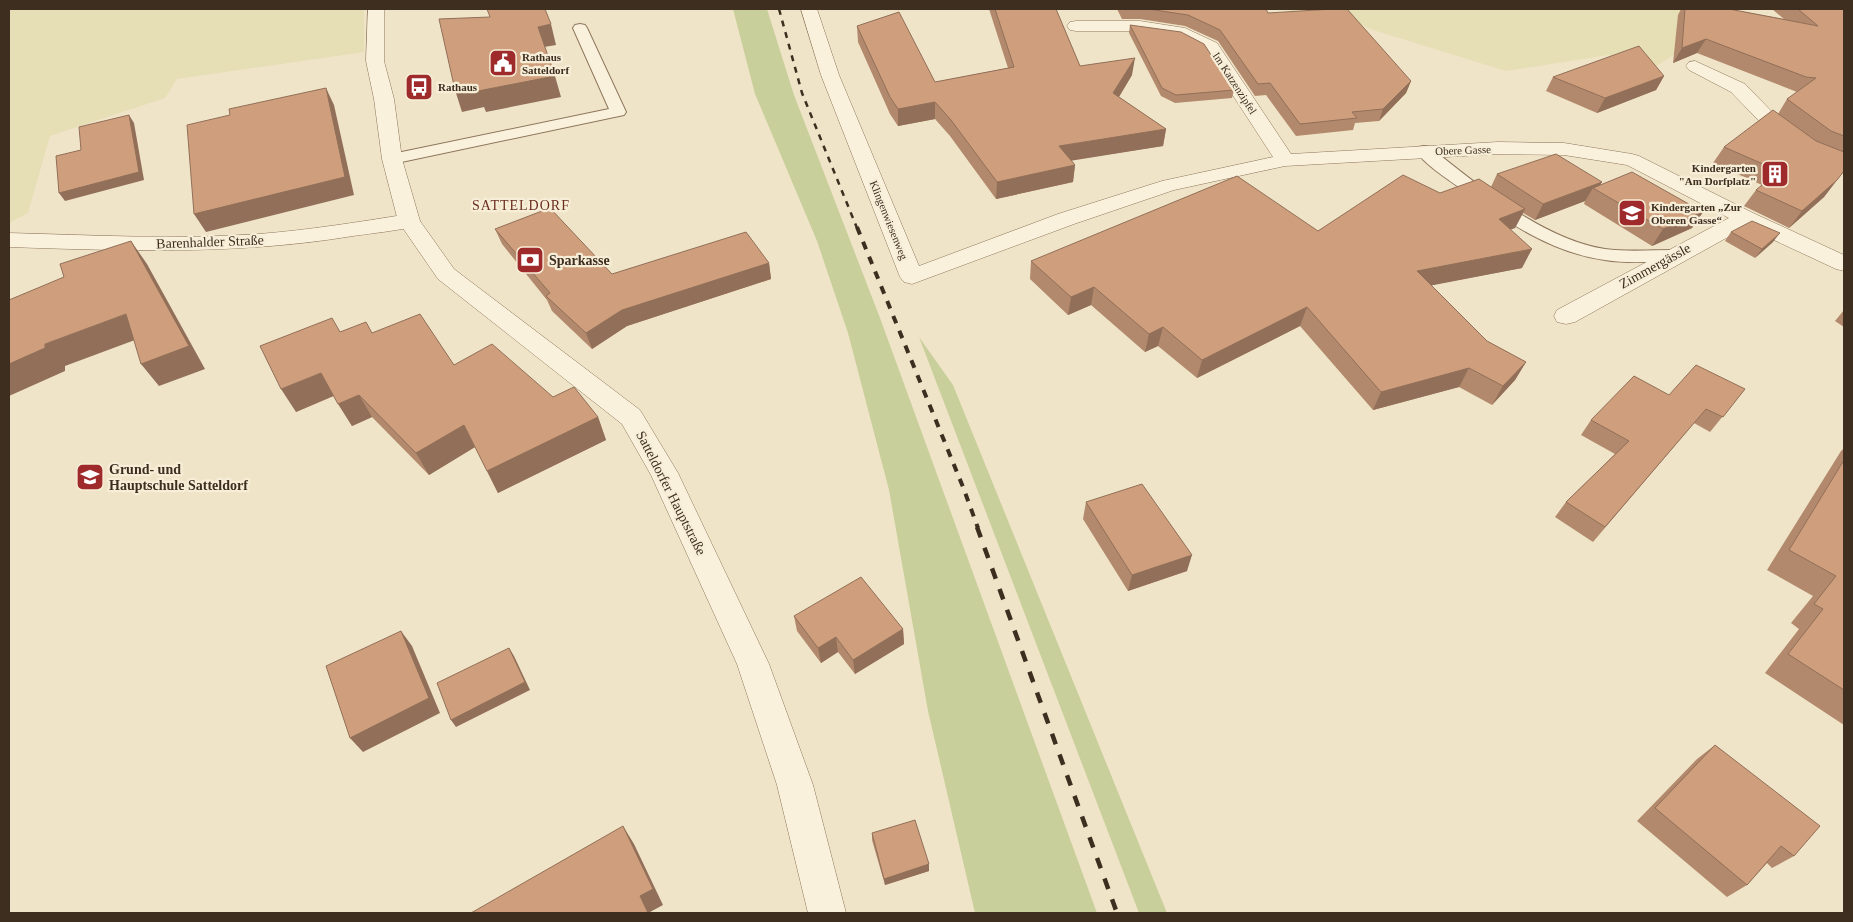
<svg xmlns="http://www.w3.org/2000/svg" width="1853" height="922" font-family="Georgia,serif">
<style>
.farmland{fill:#e6deb5}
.green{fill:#c9cf9b}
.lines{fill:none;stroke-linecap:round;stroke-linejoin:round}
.service-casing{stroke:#8d765c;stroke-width:2}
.minor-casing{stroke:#8d765c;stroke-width:1}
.tertiary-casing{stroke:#8d765c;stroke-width:1}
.service{fill:#faf1dc;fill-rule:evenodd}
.minor{fill:#faf1dc;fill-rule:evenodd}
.tertiary{fill:#faf1dc;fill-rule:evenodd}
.rail-far2{stroke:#3d2e20;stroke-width:2.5;stroke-dasharray:6 6;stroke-linecap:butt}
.rail-far1{stroke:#3d2e20;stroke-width:4;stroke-dasharray:8 8;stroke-linecap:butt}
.rail{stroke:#3d2e20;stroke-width:4.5;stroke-dasharray:11 11;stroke-linecap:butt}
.wall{fill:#b2896c}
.shaded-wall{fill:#916f58}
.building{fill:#cf9f7d;stroke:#916f58}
.labels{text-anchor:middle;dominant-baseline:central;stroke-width:4.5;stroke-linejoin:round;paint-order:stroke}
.far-poi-label{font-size:11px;font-weight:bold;fill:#3d2e20;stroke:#f7eed8;text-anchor:start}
.far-street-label{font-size:11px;fill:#3d2e20;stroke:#f7eed8}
.far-quarter-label{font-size:14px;letter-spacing:1px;fill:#6b2e1e;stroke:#f7eed8}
.street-label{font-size:14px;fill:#3d2e20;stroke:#f7eed8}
.poi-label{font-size:14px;font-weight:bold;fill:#3d2e20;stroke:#f7eed8;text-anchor:start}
</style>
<rect width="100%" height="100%" fill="#f0e4c8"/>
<path class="farmland" d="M9,9H364V52L177,79L165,98L50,136L28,213L9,223Z
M1289,9H1702L1686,47L1633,81L1609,55L1506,71L1370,29L1337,12L1293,14Z"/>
<path class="green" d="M733,9H767L794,95L880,318L1097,913H975L928,711L889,490L848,333L817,241L755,94Z
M919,337L953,385L1167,913H1139Z"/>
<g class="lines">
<defs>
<path id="service" d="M580,24L585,25L587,28L626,112L624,115L392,164L386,163L384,159L386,155L392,154L609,109L573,28L575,25Z
M1424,146L1430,147C1477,185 1544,240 1605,249C1628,252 1651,250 1674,250L1681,252L1683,256L1681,260L1674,262C1651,261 1628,264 1605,260C1552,253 1505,221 1463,190C1449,180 1425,165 1416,151L1418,147Z"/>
<path id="minor" d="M801,9H817L839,75L919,266L1058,214L1162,181L1273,157L1204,51L1180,38L1140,31H1076L1070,30L1067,26L1070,22L1076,21H1140L1185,28L1217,43L1291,154L1498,142L1564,143L1632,154L1639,156L1753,213L1844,255V271L1836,269L1746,227L1575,322L1566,324L1557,322L1554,316L1557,310L1729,218L1627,165L1564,155L1498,154L1285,166L1174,190L1074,224L912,284L904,282L900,277L821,75Z
M1695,61L1745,84L1775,115L1819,148L1844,158V171L1805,156L1761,123L1731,92L1689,70L1686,66L1689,62Z
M409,214L417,216L420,221L417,226C396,231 374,233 353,236C239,255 124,251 9,247V233C92,235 176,240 259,234C309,230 359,222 409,214Z"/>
<path id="tertiary" d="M368,9H384V61L394,99L402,159L420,221L454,269L640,410L678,473L769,664L813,785L846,913H808L777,785L737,664L651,475L622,424L438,279L398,221L382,159L374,99L366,61Z"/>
</defs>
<use href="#service" class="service-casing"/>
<use href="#minor" class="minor-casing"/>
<use href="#tertiary" class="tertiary-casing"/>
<use href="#service" class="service"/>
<use href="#minor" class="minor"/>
<use href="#tertiary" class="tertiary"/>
<path class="rail-far2" d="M779,9L802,93L857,228"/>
<path class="rail-far1" d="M857,227L963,487L978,528"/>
<path class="rail" d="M977,527L1117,913"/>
</g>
<path class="wall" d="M989,9H1056L1080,66L1132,75L1119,97L1166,129L1163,146L1071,160L1075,165L1073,182L996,199L950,136L935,119L898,126L890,114L858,42L857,26L935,82L1008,68Z
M1117,9H1266L1268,13L1411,81L1406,93L1379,121L1355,123L1353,130L1296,136L1266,95L1255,96L1218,41L1185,26L1140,19H1122Z
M1681,9H1729L1784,19L1772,9H1844V171L1824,197L1789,228L1744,206L1756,190L1762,185L1713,163L1724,147L1778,114L1787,99L1797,92L1697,53L1673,63L1678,15Z
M1130,25L1234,90L1232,98L1175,103L1161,96L1129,33Z
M1664,76L1656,90L1597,113L1546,91L1553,77Z
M1497,174L1602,182L1600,185L1703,212L1692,228L1652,246L1584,204L1585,201L1535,220L1523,213L1515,228L1511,229L1522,268L1431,285L1487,341L1526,362L1515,380L1492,405L1459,387L1373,410L1300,326L1197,378L1158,346L1145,352L1091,305L1068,315L1030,279L1031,261L1318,231L1440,193L1491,187Z
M495,229L612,274L769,263L771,279L627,326L592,349L552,311L547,300L502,244Z
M1731,232L1773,242L1755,258L1725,241Z
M1844,310V327L1835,321Z
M340,332L372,333L454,365L553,397L598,417L606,440L498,493L475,447L429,475L372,417L352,426L334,396L296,412Z
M1745,389L1710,432L1694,423L1593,542L1555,517L1566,502L1615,454L1581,435L1591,420L1669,395Z
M1844,448V725L1765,673L1799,629L1791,623L1813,596L1767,570L1841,451Z
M1086,502L1187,571L1128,591L1083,519Z
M794,616L903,629L904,644L855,674L838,652L821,663L797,631Z
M1715,745L1794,856L1772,868L1767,863L1747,885L1727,897L1637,821L1697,759Z
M872,833L929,871L885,885L872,840Z"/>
<path class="shaded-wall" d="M551,24L556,45L544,47L538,27Z
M1706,39L1697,53L1673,63L1682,48Z
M1135,58L1132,75L1111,110L1113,93Z
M555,76L561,97L486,112L484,107L462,112L455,90L477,86Z
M1664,76L1656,90L1597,113L1605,98Z
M1411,81L1406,93L1379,121L1383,109Z
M326,88L334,105L354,195L206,232L194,214Z
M935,102V119L898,126V109Z
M129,115L134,123L144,180L65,201L59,193Z
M1166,129L1163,146L1057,163L1059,146Z
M1075,165L1073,182L996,199L997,182Z
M1837,180L1824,197L1789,228L1802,211Z
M1602,182L1597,190L1593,188L1585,201L1535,220L1543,204Z
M1525,209L1515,228L1490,237L1499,219Z
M1703,212L1692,228L1652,246L1663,229Z
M1780,233L1773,242L1755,258L1762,249Z
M131,241L147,264L205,369L159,386L141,364Z
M1532,249L1522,268L1408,290L1417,271Z
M769,263L771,279L627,326L592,349L586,333L622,310Z
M1094,287L1091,305L1068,315L1071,297Z
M1307,307L1300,326L1197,378L1202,360Z
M126,314L143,337L65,366V371L9,396V364L45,344Z
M1163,327L1158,346L1145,352L1149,334Z
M1526,362L1515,380L1492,405L1503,386Z
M1469,368L1459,387L1373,410L1381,392Z
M321,373L335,395L296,412L281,389Z
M359,395L372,417L352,426L338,404Z
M598,417L606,440L498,493L487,471Z
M464,425L475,447L429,475L416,453Z
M1192,555L1187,571L1128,591L1132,575Z
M903,629L904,644L855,674L853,660Z
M401,631L412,646L440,713L363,752L350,738Z
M836,637L838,652L821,663L818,648Z
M509,648L514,656L530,690L456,727L451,720Z
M623,826L634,844L663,905L650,912L651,913H648L640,896Z
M929,864V871L885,885L884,879Z"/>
<path class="building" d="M487,9H545L551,24L538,27L555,76L478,91L477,86L455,90L439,19L490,17Z
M995,9H1056L1080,66L1135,58L1113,93L1166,129L1059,146L1075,165L997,182L951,120L935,102L898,109L890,97L857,26L899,12L935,82L1014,67Z
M1148,9H1266L1268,13L1333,9H1347L1411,81L1383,109L1352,112L1357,118L1300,124L1270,83L1258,84L1220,30L1188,15Z
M1685,9H1729L1818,26L1798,9H1844V136L1831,131L1787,99L1816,78L1806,77L1706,39L1682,48Z
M1130,25L1181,32L1204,44L1234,90L1176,95L1162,88Z
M1639,46L1664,76L1605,98L1553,77Z
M326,88L345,177L194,214L187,125L230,115L229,109Z
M1773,110L1816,141L1844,152V171L1837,180L1802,211L1756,190L1779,171L1724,147Z
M129,115L139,172L59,193L56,156L81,150L79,127Z
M1556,154L1602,182L1543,204L1497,174Z
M1632,172L1703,212L1663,229L1593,188Z
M1403,175L1440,193L1479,179L1525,209L1499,219L1532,249L1417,271L1487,341L1526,362L1503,386L1469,368L1381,392L1307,307L1202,360L1163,327L1149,334L1094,287L1071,297L1031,261L1237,176L1318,231Z
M550,208L612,274L746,232L769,263L622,310L586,333L546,296L550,293L495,229Z
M1752,221L1780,233L1762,249L1731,232Z
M131,241L189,346L141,364L126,314L45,344V348L9,364V300L64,277L60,264Z
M420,314L454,365L492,344L553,397L574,387L598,417L487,471L464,425L416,453L359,395L338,404L321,373L281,389L260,346L332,318L340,332L366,322L372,333Z
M1696,365L1745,389L1723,417L1706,409L1605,527L1566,502L1629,441L1591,420L1634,376L1669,395Z
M1844,460V690L1788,654L1823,609L1814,604L1836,576L1789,550Z
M1142,484L1192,555L1132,575L1086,502Z
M861,577L903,629L853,660L836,637L818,648L794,616Z
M401,631L429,698L350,738L326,666Z
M509,648L525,682L451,720L437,683Z
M1715,745L1820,826L1794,856L1781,846L1747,885L1655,808Z
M915,820L929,864L884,879L872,833Z
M623,826L653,889L640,896L648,913H471Z"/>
<defs>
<symbol id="civic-square" viewBox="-11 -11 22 22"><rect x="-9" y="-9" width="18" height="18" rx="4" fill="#9e2a2b" stroke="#f7eed8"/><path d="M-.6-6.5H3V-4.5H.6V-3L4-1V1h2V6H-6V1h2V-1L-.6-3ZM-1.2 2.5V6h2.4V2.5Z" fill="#fff"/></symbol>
<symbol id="bus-square" viewBox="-11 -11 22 22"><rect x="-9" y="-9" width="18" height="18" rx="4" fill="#9e2a2b" stroke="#f7eed8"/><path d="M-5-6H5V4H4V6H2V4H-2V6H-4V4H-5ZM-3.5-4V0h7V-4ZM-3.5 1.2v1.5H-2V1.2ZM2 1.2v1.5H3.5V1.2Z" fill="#fff"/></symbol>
<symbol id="building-square" viewBox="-11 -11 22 22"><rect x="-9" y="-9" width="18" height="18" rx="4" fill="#9e2a2b" stroke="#f7eed8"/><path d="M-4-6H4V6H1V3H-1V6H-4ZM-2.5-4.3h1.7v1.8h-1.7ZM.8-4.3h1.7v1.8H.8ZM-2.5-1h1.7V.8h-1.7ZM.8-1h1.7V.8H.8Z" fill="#fff"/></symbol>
<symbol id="school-square" viewBox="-11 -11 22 22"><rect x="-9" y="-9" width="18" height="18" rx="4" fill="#9e2a2b" stroke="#f7eed8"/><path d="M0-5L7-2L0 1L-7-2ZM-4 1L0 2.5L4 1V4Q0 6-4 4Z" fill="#fff"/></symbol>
<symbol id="bank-square" viewBox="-11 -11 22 22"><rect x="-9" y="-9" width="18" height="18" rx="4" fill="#9e2a2b" stroke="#f7eed8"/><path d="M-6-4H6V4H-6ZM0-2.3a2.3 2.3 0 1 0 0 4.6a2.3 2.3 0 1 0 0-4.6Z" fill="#fff"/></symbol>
</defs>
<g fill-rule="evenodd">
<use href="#civic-square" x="487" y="47" width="32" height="32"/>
<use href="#bus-square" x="403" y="71" width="32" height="32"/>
<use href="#building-square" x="1759" y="158" width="32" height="32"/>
<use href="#school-square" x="1616" y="197" width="32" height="32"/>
<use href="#bank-square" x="514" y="244" width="32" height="32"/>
<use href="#school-square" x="74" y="461" width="32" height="32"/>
</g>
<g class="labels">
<g class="far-poi-label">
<text x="522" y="57">Rathaus<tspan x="522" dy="13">Satteldorf</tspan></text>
<text x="438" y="87">Rathaus</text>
<text x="1756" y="168" text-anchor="end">Kindergarten<tspan x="1756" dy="13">"Am Dorfplatz"</tspan></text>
<text x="1651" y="207">Kindergarten „Zur<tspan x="1651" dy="13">Oberen Gasse“</tspan></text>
</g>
<g class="far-street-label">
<text transform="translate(1235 83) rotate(57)">Im Katzenzipfel</text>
<text transform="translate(1463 150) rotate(-2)">Obere Gasse</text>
<text transform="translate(889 220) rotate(68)">Klingenwiesenweg</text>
</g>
<g class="far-quarter-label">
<text x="521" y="205">SATTELDORF</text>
</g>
<g class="street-label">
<text transform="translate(210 242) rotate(-2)">Barenhalder Straße</text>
<text transform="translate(1655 266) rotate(-29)">Zimmergässle</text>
<text transform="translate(671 493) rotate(63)">Satteldorfer Hauptstraße</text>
</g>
<g class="poi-label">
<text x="549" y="260">Sparkasse</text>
<text x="109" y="469">Grund- und<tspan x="109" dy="16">Hauptschule Satteldorf</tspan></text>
</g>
</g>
<rect width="1853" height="922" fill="none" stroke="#3d2e20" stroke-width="20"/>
</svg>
